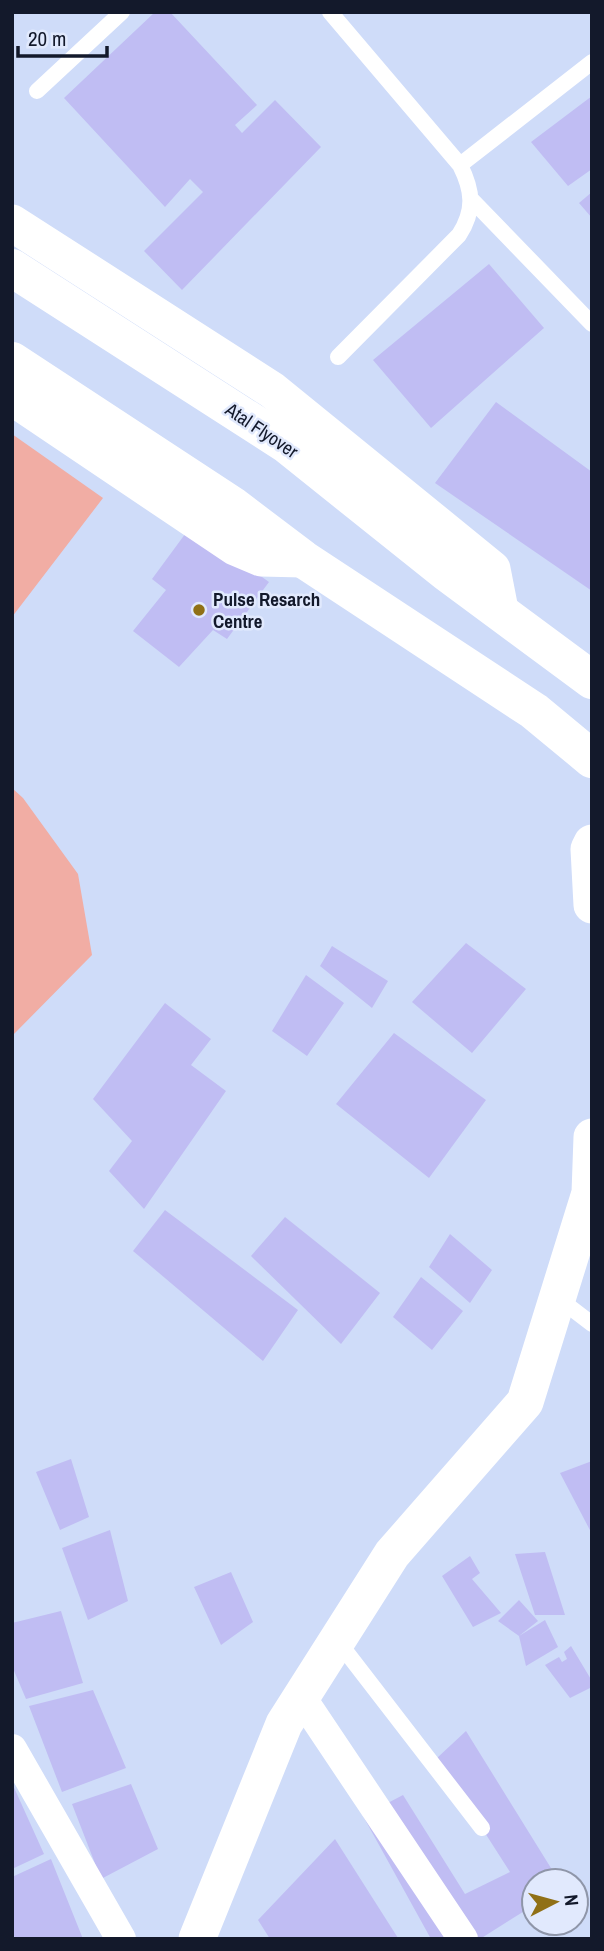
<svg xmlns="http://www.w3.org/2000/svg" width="604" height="1951" font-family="'Archivo Narrow',sans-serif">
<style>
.green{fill:#f1ada4}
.building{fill:#c0bdf3}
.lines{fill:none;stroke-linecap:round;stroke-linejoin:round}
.service{stroke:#fff;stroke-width:16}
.minor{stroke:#fff;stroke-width:30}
.tertiary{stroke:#fff;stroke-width:37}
.primary{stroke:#fff;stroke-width:38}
.poi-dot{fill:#907016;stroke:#e1e9fd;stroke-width:2.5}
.labels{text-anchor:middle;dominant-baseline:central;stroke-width:5;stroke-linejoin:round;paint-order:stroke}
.street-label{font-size:19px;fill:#13192b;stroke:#e1e9fd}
.poi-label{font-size:19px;font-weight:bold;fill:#13192b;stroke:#e1e9fd;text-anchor:start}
</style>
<rect width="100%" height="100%" fill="#cfdcf9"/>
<path class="green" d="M12,434L103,498L12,617Z
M12,788L23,798L78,874L92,955L12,1036Z"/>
<path class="building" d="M155,12H170L257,105L235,125L242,133L275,100L321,147L182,290L144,251L203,192L190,179L165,207L64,98Z
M592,96V169L568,186L531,142Z
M592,192V218L579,203Z
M489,264L544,328L431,428L373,360Z
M496,402L592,472V591L435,483Z
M191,526L269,582L227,639L213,630L179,667L133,631L166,590L152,579Z
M466,943L526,989L472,1053L412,1002Z
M332,946L388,981L372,1008L320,966Z
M306,975L344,1003L307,1056L272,1031Z
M165,1003L211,1039L191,1065L226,1091L144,1209L109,1171L132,1141L93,1099Z
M394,1033L486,1100L429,1178L336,1104Z
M165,1210L298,1310L263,1361L133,1251Z
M285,1217L380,1293L341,1344L251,1256Z
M450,1234L492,1270L470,1303L429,1267Z
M421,1277L463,1311L432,1350L393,1317Z
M71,1459L89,1517L60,1530L36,1472Z
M592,1461V1534L560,1473Z
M110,1530L128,1601L88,1620L62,1548Z
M545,1552L565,1615H535L515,1554Z
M470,1556L480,1573L472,1579L501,1613L473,1627L442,1576Z
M231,1572L253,1622L221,1645L194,1587Z
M519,1600L538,1621L519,1636L545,1620L558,1647L526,1666L519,1636L498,1621Z
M61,1611L83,1683L26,1699L12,1666V1623Z
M571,1646L592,1681V1687L570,1698L545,1665L559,1657L562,1662L567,1659L564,1652Z
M93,1690L126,1768L62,1792L29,1706Z
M466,1731L559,1881H534V1905L480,1939H431L363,1816L403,1795L465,1894L510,1872L437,1758Z
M12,1783L44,1854L12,1869Z
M131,1784L158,1849L101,1879L72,1804Z
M335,1839L398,1938L270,1939L258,1920Z
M51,1859L83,1939H16L12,1933V1877Z"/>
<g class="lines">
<path class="service" d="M330,12L460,165C473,191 475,210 459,235L338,357
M37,91L122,12
M460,165L592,62
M472,200L592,324
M558,1298L592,1324
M337,1640L482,1828"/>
<path class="minor" d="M301,1697L463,1939
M12,1749L121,1939"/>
<path class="tertiary" d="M12,223L272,390L492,569L500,610
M12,397L235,547L261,558L303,559
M592,843L589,849L592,905
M197,1939L284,1724L392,1554L525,1402L590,1193L592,1137"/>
<path class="primary" d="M12,268L286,444L446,572L592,680
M12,361L233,506L303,559L534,711L592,759"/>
</g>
<circle class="poi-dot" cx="199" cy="610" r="7"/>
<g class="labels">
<g class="street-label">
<text transform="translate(262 430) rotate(34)">Atal Flyover</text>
</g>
<g class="poi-label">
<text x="213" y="599">Pulse Resarch<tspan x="213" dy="22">Centre</tspan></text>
</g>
</g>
<rect width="604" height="1951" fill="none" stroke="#13192b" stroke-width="28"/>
<g transform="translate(555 1902) rotate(84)"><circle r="33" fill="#e1e9fd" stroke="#8f96a9" stroke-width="2"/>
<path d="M0-5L12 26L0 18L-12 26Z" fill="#907016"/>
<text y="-10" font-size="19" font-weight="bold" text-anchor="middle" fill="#13192b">N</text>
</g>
<path d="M18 46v10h89v-10" fill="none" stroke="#13192b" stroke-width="3.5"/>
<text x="28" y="46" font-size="21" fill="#13192b" stroke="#e1e9fd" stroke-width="5" paint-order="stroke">20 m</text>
</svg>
